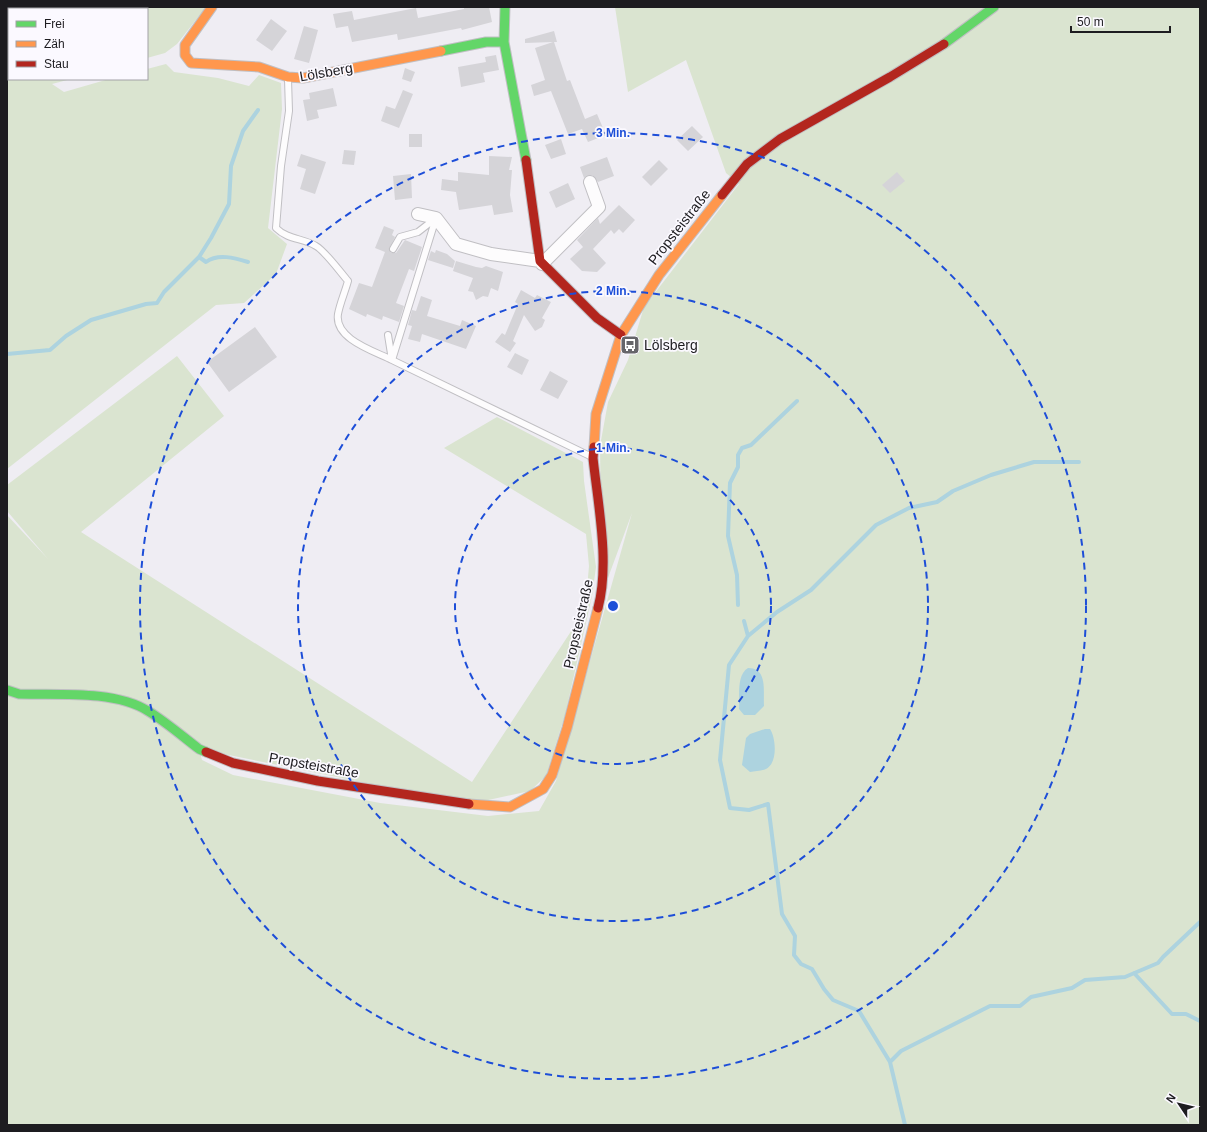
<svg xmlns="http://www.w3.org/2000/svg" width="1207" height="1132" font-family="Arial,sans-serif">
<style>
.green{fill:#dae4d0}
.water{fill:#add3df}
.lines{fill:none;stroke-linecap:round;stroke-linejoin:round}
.stream{stroke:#add3df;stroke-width:4}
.building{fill:#d5d4d8}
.lane-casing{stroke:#c0bfc3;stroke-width:8}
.street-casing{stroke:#c0bfc3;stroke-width:14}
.fast-casing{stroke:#c0bfc3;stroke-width:11}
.slow-casing{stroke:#c0bfc3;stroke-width:11}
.jam-casing{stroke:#c0bfc3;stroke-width:11}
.lane{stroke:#fdfcfd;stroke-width:6}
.street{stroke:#fdfcfd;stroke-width:12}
.fast{stroke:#63d668;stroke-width:9}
.slow{stroke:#ff974d;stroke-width:9}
.jam{stroke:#b3261e;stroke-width:9}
.ring{fill:none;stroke:#1d4ed8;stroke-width:2;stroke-dasharray:7 5}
.labels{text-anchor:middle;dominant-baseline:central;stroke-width:3.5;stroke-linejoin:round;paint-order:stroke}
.street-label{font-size:14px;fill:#1d1c20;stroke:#fbf9ff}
.poi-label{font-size:14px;fill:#1d1c20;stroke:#fbf9ff;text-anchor:start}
.centre{fill:#1d4ed8;stroke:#fbf9ff;stroke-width:2}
.ring-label{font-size:12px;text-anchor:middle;font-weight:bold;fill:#1d4ed8;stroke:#fbf9ff;stroke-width:3.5;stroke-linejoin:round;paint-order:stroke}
</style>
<rect width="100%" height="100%" fill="#efedf3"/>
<path class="green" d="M7,7H206L177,44L165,53L147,58V9H9V79H71L52,84L64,92L109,79H147V69L166,64L174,72L218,78L249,86L259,75L281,83L282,109L268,228L287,244L276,274L244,303L216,305L7,469Z
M615,7H1200V1125H7V515L48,559L7,511V485L177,356L224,416L81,532L472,782L585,610L589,566L586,534L444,448L497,417L583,462L584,481L596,567L592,596L565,715L546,776L530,791L470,804L199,749L202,760L233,775L380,803L488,816L539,811L556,781L632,513L602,594L600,446L608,402L628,360L644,307L739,184L726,173L686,60L628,92Z"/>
<path class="water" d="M748,668C768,668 763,691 764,706L755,715H744L739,709C740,698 736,675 748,668Z
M765,729H770C776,738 778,763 766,769C761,771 755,771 750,772L742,765L746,738L750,734Z"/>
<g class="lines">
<path class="stream" d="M199,257L211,238L229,204L231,166L243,131L258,110
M7,354L50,350L66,336L91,320L146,304L157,303L164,292L199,257L206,262C218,253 235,258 248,262
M738,605L737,575L728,536L730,483L738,467V455L742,448L751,445L797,401
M744,621L748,636L729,665L720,760L730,808L749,810L768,804L782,914L795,936L794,955L801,964L812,969L824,989L833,1000L859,1011L890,1062L905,1125
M748,636L777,612L811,590L876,525L909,508L937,502L953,491L991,475L1034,462H1079
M1134,973L1172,1014H1186L1200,1021
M890,1062L901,1051L990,1006H1020L1031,997L1072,988L1085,980L1125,977L1158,963L1163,957L1200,922"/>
</g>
<path class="building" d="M464,7H489L492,22L462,30L461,28L398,40L397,34L352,42L348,26L336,28L333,14L352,11L354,20L416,8L418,18L464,9Z
M271,19L287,31L272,51L256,40Z
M304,26L318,30L309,63L294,59Z
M554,31L557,42H554L567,81L570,80L585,119L597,114L606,135L588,142L582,129L568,134L551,91L534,96L531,85L545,80L535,48L553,42L525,43V39Z
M496,55L499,70L483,73L485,82L461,87L458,67L486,62L485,57Z
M405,68L415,72L411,82L402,79Z
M333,88L337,106L317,110L319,118L307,121L303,100L310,99L309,93Z
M403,90L413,94L399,128L381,121L386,106L395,109Z
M692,126L703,137L688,151L677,140Z
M409,134H422V147H409Z
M561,139L566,154L551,159L545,145Z
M344,150L356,151L354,165L342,164Z
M301,154L326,162L315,194L300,189L306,169L297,166Z
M489,156L512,157L509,170H512L510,195L513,212L494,215L492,205L459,210L456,192L441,190L442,179L458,181V172L489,175Z
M607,157L614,176L598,182L592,175L584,178L580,167Z
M659,160L668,169L651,186L642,177Z
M897,172L905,181L890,193L882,185Z
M411,174L412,198L395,200L393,176Z
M568,183L575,199L556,208L549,192Z
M619,205L635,220L623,233L619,229L614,234L611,230L593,249L606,263L597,272L582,271L570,259L583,247L577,240L598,218L600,224Z
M384,226L394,230L392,235L395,237L389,249L391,253H396L405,240L422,247L414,271L409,269L396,303L404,306L399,322L383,316L382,320L367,314L366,317L349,309L359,283L372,287L385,252L375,248Z
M436,250L447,254L455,261L453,268L428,260L431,251L435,253Z
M456,261L476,267L482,268L486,266L503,272L498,291L491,288L488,297L483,296L476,300L473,292L468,291L473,278L453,271Z
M521,290L535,298L537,295L551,302L542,318L545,320L542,327L535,331L524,315L513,341L516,343L510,352L495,342L502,333L505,335L518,304L515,302Z
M421,296L432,300L427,316L460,326L462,320L476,326L466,349L422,334L420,342L408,339L412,326L408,325L412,310L416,311Z
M255,327L277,357L229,392L207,362Z
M515,353L529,360L522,375L507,367Z
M550,371L568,381L558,399L540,390Z"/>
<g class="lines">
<defs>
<path id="lane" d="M288,79L289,111L281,166L276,228C288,240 303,238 316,246C325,251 341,273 348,281C345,292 340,303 338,314C334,339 374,351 392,360L436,218
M393,249L400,237L418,232L436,218
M388,335L392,360L592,457"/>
<path id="street" d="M418,214L436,218L456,244L491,254L540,261
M542,264L599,207L590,182"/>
<path id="fast" d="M505,7L504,42L526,160
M944,44L994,7
M441,51L486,42H504
M7,690L19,694C57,695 115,690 148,711C166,722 182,736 199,749L206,752"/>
<path id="slow" d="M212,7L185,45V55L191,63L259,67L288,77L303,78L441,51
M594,447L596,414L621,335L659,275L722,195
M469,804L510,807L543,789L552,775L567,728L598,608"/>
<path id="jam" d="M526,160L540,261L597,318L621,335
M722,195L747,164L780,139L890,77L944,44
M594,447L593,458C598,505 610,563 598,608
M206,752L233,763L318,781L469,804"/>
</defs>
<use href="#lane" class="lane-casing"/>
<use href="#street" class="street-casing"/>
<use href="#fast" class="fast-casing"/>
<use href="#slow" class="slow-casing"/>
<use href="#jam" class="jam-casing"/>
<use href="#lane" class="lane"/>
<use href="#street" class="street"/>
<use href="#fast" class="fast"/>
<use href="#slow" class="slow"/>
<use href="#jam" class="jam"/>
</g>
<g class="ring">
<circle cx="613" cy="606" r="158"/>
<circle cx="613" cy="606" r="315"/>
<circle cx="613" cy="606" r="473"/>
</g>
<defs>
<symbol id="bus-square" viewBox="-11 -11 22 22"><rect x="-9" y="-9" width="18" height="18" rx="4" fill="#66656a" stroke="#fbf9ff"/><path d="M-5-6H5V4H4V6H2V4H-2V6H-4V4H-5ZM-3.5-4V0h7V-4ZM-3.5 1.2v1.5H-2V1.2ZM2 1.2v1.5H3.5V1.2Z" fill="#fff"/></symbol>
</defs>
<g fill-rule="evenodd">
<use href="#bus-square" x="619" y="334" width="22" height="22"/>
</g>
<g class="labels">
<g class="street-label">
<text transform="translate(326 72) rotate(-10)">Lölsberg</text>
<text transform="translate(679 227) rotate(-52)">Propsteistraße</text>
<text transform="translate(578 624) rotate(-77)">Propsteistraße</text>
<text transform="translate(314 765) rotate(10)">Propsteistraße</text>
</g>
<g class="poi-label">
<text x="644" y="345">Lölsberg</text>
</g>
</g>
<circle cx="613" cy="606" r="6" class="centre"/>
<g class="ring-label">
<text x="613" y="137">3 Min.</text>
<text x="613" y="295">2 Min.</text>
<text x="613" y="452">1 Min.</text>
</g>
<rect width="1207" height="1132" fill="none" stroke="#1d1c20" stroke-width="16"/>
<rect x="8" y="8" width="140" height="72" fill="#fbf9ff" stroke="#a2a1a6"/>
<rect x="16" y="21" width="20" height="6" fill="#63d668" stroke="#a2a1a6"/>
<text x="44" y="28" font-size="12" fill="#1d1c20">Frei</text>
<rect x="16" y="41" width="20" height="6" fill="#ff974d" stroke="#a2a1a6"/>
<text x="44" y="48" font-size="12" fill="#1d1c20">Zäh</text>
<rect x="16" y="61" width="20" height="6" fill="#b3261e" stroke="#a2a1a6"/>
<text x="44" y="68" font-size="12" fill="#1d1c20">Stau</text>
<g transform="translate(1179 1104) rotate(305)" stroke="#fbf9ff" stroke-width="3" paint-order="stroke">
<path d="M0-3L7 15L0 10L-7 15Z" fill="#1d1c20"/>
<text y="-6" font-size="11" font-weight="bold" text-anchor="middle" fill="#1d1c20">N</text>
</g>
<path d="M1071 26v6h99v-6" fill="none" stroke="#1d1c20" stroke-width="2"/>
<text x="1077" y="26" font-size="12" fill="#1d1c20" stroke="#fbf9ff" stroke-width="3" paint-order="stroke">50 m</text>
</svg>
